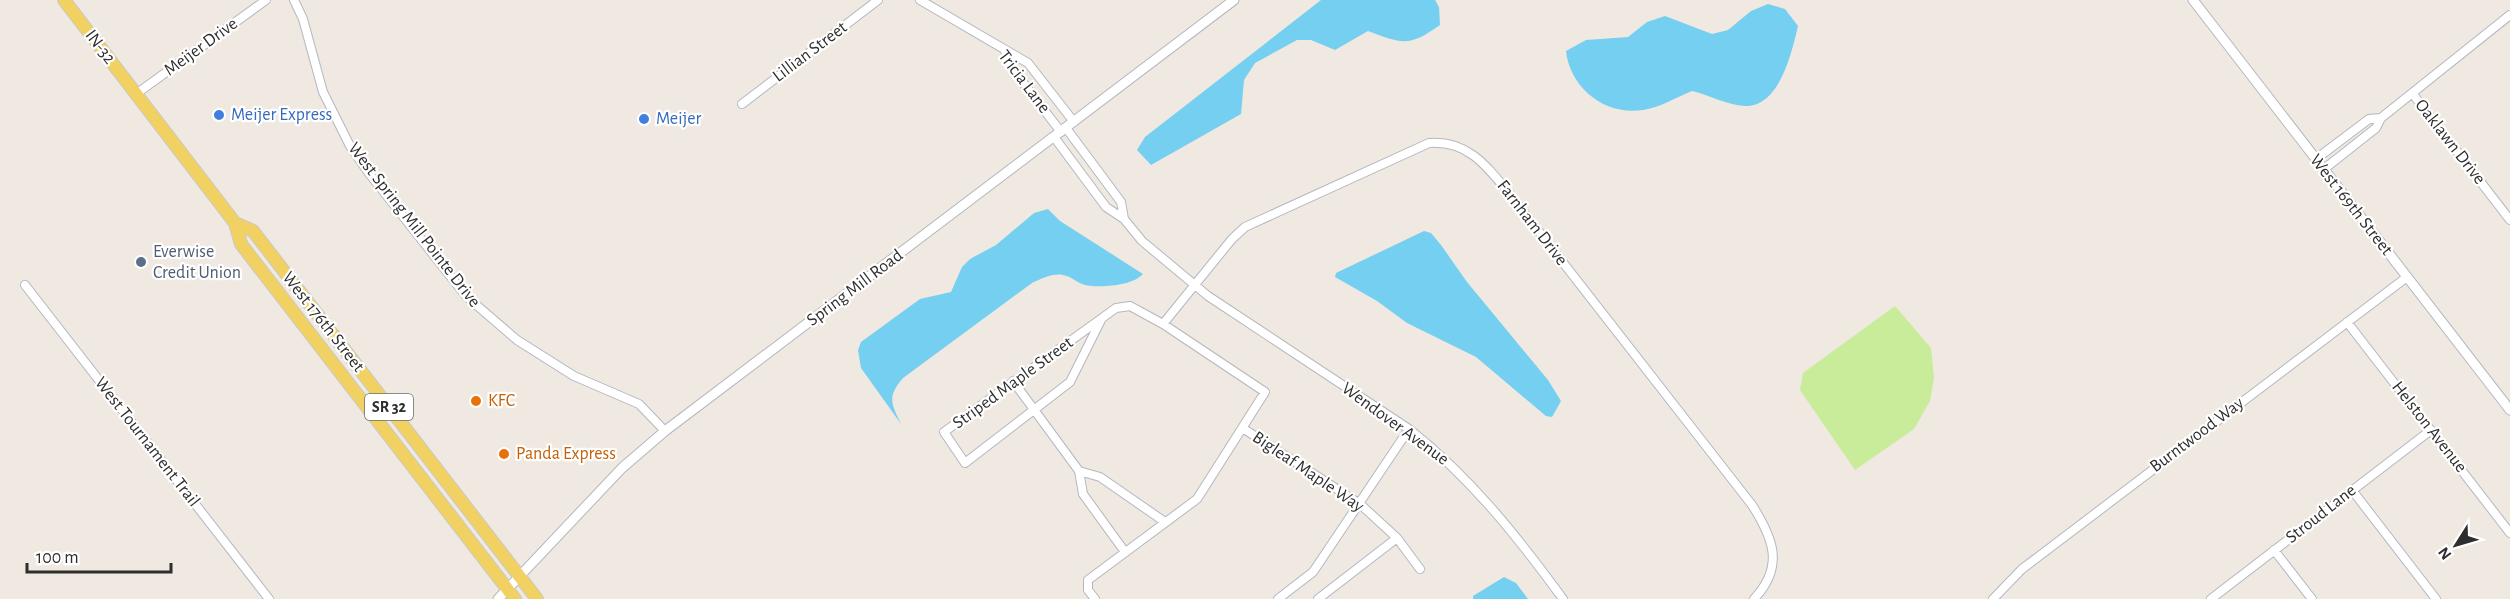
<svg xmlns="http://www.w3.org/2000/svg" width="2510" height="599" font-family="'Alegreya Sans',sans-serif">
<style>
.pitch{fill:#c9ec9a}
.water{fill:#75cff0}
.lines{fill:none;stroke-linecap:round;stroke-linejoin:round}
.minor-casing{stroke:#b4b7c1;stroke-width:10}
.tertiary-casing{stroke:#b4b7c1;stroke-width:11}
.primary-casing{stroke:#c9c9c9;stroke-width:14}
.minor{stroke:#fff;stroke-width:8}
.tertiary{stroke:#fff;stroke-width:9}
.primary{stroke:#f2d163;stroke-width:12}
.shop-dot{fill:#3f7fe0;stroke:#fff;stroke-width:2}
.service-dot{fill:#5c6f8a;stroke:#fff;stroke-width:2}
.food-dot{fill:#e8710a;stroke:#fff;stroke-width:2}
.labels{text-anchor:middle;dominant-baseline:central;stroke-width:4.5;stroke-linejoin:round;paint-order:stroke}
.shield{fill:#fff;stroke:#6d6d6d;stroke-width:1.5}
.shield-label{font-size:16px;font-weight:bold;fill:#2e2e2e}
.street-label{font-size:18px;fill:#2e2e2e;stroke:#fff}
.shop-label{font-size:18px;fill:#366cbe;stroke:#fff;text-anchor:start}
.service-label{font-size:18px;fill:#4e5e75;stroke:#fff;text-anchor:start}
.food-label{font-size:18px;fill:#c56008;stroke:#fff;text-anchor:start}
</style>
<rect width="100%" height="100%" fill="#efe9e1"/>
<path class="pitch" d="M1895,306L1931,348L1934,378L1930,401L1914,429L1855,470L1800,390L1803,373Z"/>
<path class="water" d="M1321,0H1435L1439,7L1440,25C1409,47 1403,44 1368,31L1335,50L1311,40H1297L1255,63L1244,80L1241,114L1151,165L1137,150L1145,137Z
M1768,4L1785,9L1798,26C1792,51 1780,107 1745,106C1726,105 1710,95 1692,91C1677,97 1659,108 1643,110C1605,116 1570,88 1566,51L1586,40L1628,37L1647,22L1665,16L1712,34L1728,30L1751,11Z
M1048,209L1060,221L1143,274C1132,286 1100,288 1085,285C1077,283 1071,276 1063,275C1052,273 1041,279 1032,283L903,378C887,397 891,403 901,424L861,368L858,350L861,342L920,299L951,292L962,267L970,259L996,245L1034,213Z
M1424,231L1431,233L1441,245L1467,282L1548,380L1561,401L1552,417L1546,416L1476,357L1407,323L1377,301L1335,277L1336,273Z
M1504,577L1516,583L1528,599H1473V596Z"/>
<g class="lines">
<defs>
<path id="minor" d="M294,0L303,19L323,92L350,146L368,172L466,296L517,340L574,376L639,404L665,431
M920,0L1028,63L1074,122
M1005,51L1011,67L1061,132
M2412,93L2510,220
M136,94L266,0
M742,104L878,0
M1066,128L1121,202L1124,219L1142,241L1208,296L1409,429C1471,478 1517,536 1563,599
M1054,137L1106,207L1124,219
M2316,159L2369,119L2381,118
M2324,169L2376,128L2381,118L2510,15
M25,285L269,599
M2347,322L2510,533
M1163,324L1232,239L1245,227L1429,143C1467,140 1486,165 1508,192L1752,505C1773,538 1785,566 1754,599
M1013,381L1079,471L1083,494L1125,552
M1244,429L1360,504L1397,538L1420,569
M1079,471L1100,477L1165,522
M2352,490L2436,599
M2274,550L2312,599
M1095,599L1088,590V580L1197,499L1265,392L1163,324L1130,306L1116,308L944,432L965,463L1070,382L1101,320
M1278,599L1313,572L1409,429
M1318,599L1397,538
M1993,599L2022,569L2407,277
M2211,599L2431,430"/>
<path id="tertiary" d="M2193,0L2510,410
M498,599L622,468L665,431L1234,0"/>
<path id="primary" d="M64,0L235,223L241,244L515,599
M235,223L253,231L537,599"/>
</defs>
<use href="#minor" class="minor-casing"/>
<use href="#tertiary" class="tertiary-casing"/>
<use href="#primary" class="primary-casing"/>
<use href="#minor" class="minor"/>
<use href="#tertiary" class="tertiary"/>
<use href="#primary" class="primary"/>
</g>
<g class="shop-dot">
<circle cx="219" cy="115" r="6"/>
<circle cx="644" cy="119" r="6"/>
</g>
<circle class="service-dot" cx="141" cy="262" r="6"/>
<g class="food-dot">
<circle cx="476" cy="401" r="6"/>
<circle cx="504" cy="454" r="6"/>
</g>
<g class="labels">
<rect class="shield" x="365" y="394" width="48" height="26" rx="4.5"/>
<g class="shield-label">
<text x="389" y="407">SR 32</text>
</g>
<g class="street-label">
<text transform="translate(100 47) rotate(53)">IN-32</text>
<text transform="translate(201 47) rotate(-36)">Meijer Drive</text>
<text transform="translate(810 52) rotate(-37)">Lillian Street</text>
<text transform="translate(1024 82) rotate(53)">Tricia Lane</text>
<text transform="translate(2450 142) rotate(52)">Oaklawn Drive</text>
<text transform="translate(2351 205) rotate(52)">West 169th Street</text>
<text transform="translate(1532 223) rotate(52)">Farnham Drive</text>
<text transform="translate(414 225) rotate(52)">West Spring Mill Pointe Drive</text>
<text transform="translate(855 288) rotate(-37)">Spring Mill Road</text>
<text transform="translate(323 322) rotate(52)">West 176th Street</text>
<text transform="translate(1013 383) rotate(-36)">Striped Maple Street</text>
<text transform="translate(1395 424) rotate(36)">Wendover Avenue</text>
<text transform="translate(2429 427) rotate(52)">Helston Avenue</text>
<text transform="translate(2197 435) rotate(-37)">Burntwood Way</text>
<text transform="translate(147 442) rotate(52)">West Tournament Trail</text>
<text transform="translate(1308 472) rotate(34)">Bigleaf Maple Way</text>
<text transform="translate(2321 514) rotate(-38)">Stroud Lane</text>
</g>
<g class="shop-label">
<text x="231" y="115">Meijer Express</text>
<text x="656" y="119">Meijer</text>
</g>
<g class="service-label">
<text x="153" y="252">Everwise<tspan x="153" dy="21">Credit Union</tspan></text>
</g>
<g class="food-label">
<text x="488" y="401">KFC</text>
<text x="516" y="454">Panda Express</text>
</g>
</g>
<g transform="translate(2456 545) rotate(233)" stroke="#ffffff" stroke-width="4.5" paint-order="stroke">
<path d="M0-4.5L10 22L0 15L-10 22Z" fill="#2e2e2e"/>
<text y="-9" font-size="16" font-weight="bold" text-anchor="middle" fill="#2e2e2e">N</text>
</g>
<path d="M27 563v9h144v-9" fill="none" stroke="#2e2e2e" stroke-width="3"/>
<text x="36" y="563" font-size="18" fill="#2e2e2e" stroke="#ffffff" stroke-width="4.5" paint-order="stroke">100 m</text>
</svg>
